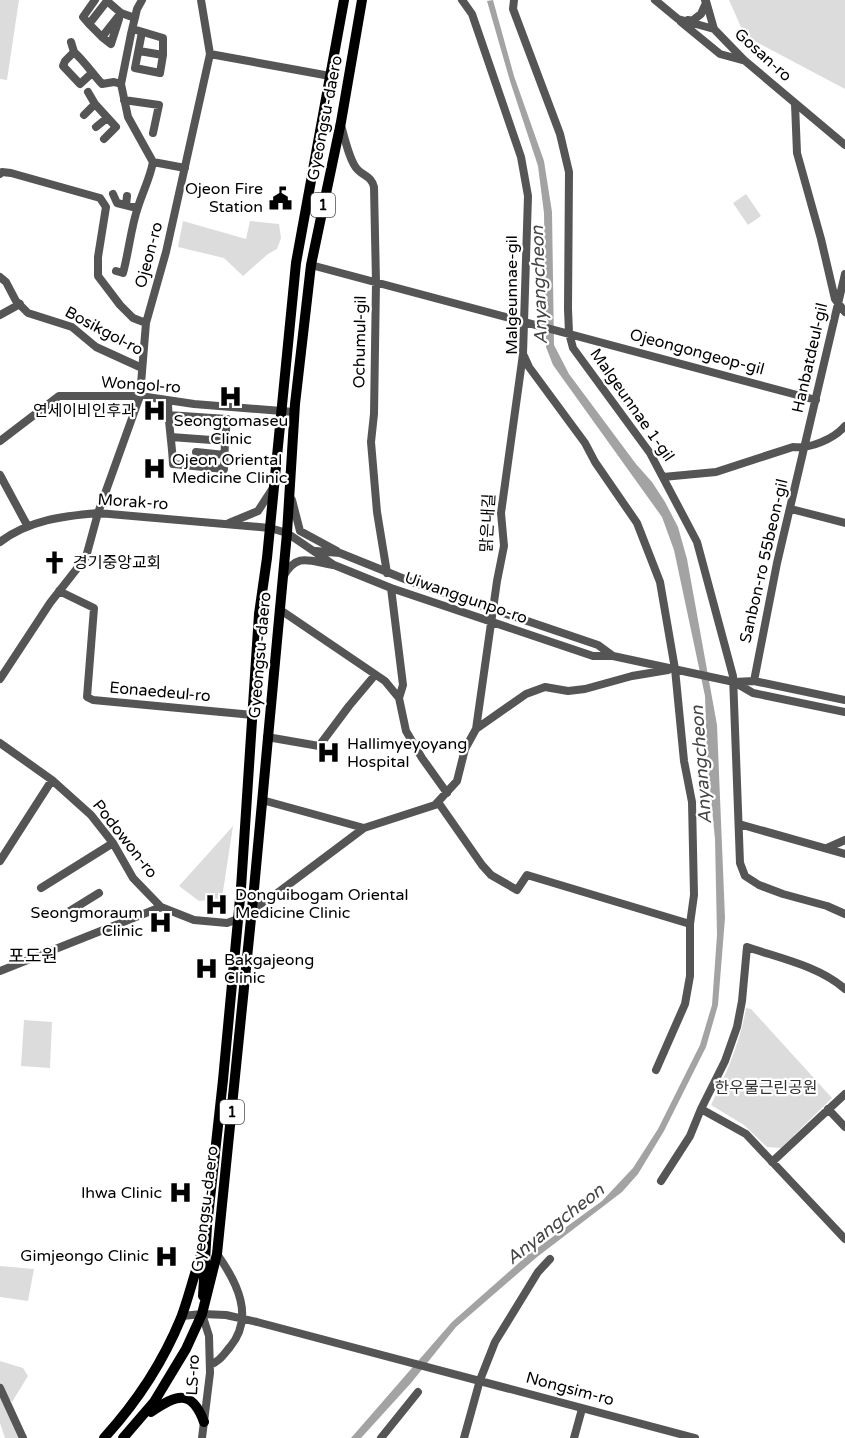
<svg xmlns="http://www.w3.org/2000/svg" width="845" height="1438" font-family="'Varela Round','Noto Sans KR',sans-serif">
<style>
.green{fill:#dcdcdc}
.water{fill:#a3a3a3}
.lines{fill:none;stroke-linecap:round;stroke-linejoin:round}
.minor{stroke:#555;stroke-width:8}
.major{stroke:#000;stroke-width:10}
.labels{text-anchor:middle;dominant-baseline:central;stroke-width:4.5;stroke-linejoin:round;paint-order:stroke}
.shield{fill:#fff;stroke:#4c4c4c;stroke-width:1.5}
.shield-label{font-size:15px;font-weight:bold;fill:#000}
.street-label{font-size:16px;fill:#000;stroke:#fff}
.poi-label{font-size:16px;fill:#000;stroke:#fff;text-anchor:end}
.park-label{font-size:16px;fill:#333;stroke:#fff}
.water-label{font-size:18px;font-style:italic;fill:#444;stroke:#fff}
.neighbourhood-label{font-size:18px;fill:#000;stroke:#fff}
</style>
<rect width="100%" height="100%" fill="#fff"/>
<path class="green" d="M0,0H19L7,80L0,79Z
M729,0H845V89L745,36Z
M746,194L761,216L748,225L733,203Z
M183,221L246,239L250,221L279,224L281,238L277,249L268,254L243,276L224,258L178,247Z
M233,826L222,898L199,901L179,886Z
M746,1008L751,1009L832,1098L781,1148L767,1147L744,1125L711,1105C726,1074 740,1043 746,1008Z
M24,1020L52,1022L50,1068L21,1066Z
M0,1266L34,1269L28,1301L0,1297Z
M0,1361L23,1368L28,1376L12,1402L0,1389Z
M0,1395L21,1438H5L0,1423Z"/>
<path class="water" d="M493,0L514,76L544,161L552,212L554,345L569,374L636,464L652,482L665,502L678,527L687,559L717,725L725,918L718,1005L706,1047L664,1131L638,1174L622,1192L537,1257L456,1327L411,1383L361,1438H351L452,1322L529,1254L602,1201L633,1168L658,1129L700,1045L712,1005L717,935L715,839L707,758L705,696L674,550L662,517L553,365L546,347L544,213L538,166L510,81L487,1Z"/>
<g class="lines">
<path class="minor" d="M462,0L472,14L521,157L528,196L523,354L529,367L585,443L595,462L637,523L660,582L675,669L684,761L692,802L694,895L690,924V976L685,1004L656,1070
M514,0L513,9L560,134L569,172L568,309L569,333L573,348L650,453L697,542L733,676L740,863L745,876L759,885L783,894L827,906L845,914
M655,0L678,19L714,29L744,60L845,145
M706,1L714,29
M121,13L102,37L89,24L107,1L121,13L135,18
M688,20L692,21L701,14L706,3L705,0
M681,22L720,54L742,60
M89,24L83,17L95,0
M133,29L163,38V55L160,73L135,68L142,32
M102,37L111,44L119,19
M71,42L74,52
M139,51L163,55
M210,54L330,76
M92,73L80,84L63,66L65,61L74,52C85,62 92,73 102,84L114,82L121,84
M88,92L95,104L116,127L104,139
M124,100L159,105L153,133
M795,104L797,153L821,239L835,299L845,312
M84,115L95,104
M341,125C344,136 350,163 358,170C365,177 371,176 374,187L376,282L374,414L371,442L377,512L387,573
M96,127L107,118
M153,162L185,168
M0,174L2,172L11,173L100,198L106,207L98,257V276L120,305L133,318L146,323
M113,194L117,203L137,208
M126,205L127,196
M311,265L816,400
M116,271L123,273C129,251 131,227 138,207C143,191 150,178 153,162L128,117L121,84L131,34L137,9L142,0
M0,277L6,282L16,301L28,313L72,327L96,347L142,368
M0,315L20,304
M168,401C168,422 172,442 173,464L224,469L225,441L171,437
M168,415L227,419L225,441
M0,441L59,396H140L194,404L294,412
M196,452L225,455
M0,475L27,525
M663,477L716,472L793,447C810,449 834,439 845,426
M292,500L300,531L337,551
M791,509L845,523
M229,523L258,511L273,488
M0,542C29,520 63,516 98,513L270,528L287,533L334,565L391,588L593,656H613L734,682L754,681L845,700
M316,551L340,553L412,582L598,645L613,656
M283,577C297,552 309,561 333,565
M391,588L403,685L399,698
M59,591L94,608L87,697L93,700L253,715
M279,609L385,681L399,698L406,731L422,758L447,793
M0,679L50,603L86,557L98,513L140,396L146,323L166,252L210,54L201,0
M754,681L777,563L845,274
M734,682L753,693L845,712
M476,729L497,581L504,546L501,513L523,354
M267,737L319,746L349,706L375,675
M0,743L52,780L91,815L113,843L133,878L161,907L194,920L227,923L238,919L280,891L364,828L435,805L457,781L465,749L476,729L526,694L545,687L568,691L585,689L632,676L668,670
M262,800L364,828
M438,802L482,865L491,875L517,890L527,875L690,924
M739,824L845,854
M827,848L845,840
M0,861L52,780
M41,888L113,843
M65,914L99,893
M0,971L161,907
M701,1109L746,1134L845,1239
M828,1109L845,1127
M772,1162L845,1094
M661,1181L690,1136L701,1109L725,1061L737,1027L742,1001L747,947C779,958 819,966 845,989
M182,1316L202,1314L226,1315L257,1322L695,1438
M210,1365C220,1361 223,1355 230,1347C255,1317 237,1282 217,1254
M0,1388L23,1438
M202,1438L210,1373L209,1336L202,1314
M381,1438L418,1392
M464,1438L480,1380L495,1342L538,1272L550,1259
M574,1438L582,1409"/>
<path class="major" d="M203,1296L207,1226L223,1080L241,888L259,614L267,558L296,263L344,0
M151,1412C177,1394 192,1389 204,1422
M104,1438C136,1403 163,1362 181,1318C189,1297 194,1274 202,1252
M123,1438L154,1402L186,1349L202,1314L217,1254L254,889L287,533L295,404L311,265L341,122L362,0"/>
</g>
<defs>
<symbol id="civic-bare" viewBox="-9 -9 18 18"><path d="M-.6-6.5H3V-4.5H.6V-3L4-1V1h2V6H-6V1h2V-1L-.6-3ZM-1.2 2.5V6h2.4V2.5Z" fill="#000" stroke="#fff" stroke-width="2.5" paint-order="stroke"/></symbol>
<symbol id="hospital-bare" viewBox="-9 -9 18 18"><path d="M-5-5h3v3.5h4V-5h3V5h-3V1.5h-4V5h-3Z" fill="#000" stroke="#fff" stroke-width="2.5" paint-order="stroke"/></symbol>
<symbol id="church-bare" viewBox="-9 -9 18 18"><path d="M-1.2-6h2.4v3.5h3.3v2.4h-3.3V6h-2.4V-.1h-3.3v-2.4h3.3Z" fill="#000" stroke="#fff" stroke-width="2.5" paint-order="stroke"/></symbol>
</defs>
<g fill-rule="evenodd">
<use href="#civic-bare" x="264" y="182" width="33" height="33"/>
<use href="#hospital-bare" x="214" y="380" width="33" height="33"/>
<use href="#hospital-bare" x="138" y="394" width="33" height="33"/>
<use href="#hospital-bare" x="138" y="452" width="33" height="33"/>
<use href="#church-bare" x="38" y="546" width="33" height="33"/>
<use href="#hospital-bare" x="312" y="736" width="33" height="33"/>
<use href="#hospital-bare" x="200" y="888" width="33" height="33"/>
<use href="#hospital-bare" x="144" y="906" width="33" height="33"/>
<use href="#hospital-bare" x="190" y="952" width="33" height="33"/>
<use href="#hospital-bare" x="164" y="1176" width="33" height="33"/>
<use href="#hospital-bare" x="150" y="1240" width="33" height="33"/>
</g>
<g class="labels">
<g class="shield">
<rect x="311" y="193" width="24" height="24" rx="4.5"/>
<rect x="220" y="1100" width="24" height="24" rx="4.5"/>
</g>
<g class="shield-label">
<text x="323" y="205">1</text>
<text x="232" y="1112">1</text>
</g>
<g class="street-label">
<text transform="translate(763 55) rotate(42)">Gosan-ro</text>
<text transform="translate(325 118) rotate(-79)">Gyeongsu-daero</text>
<text transform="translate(149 255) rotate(-75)">Ojeon-ro</text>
<text transform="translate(512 295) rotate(-90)">Malgeunnae-gil</text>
<text transform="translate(104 331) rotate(28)">Bosikgol-ro</text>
<text transform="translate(360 342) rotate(-89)">Ochumul-gil</text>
<text transform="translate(697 352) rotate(15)">Ojeongongeop-gil</text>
<text transform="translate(810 358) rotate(-77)">Hanbatdeul-gil</text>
<text transform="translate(141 385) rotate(4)">Wongol-ro</text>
<text transform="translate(632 405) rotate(55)">Malgeunnae 1-gil</text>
<text transform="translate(133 502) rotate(4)">Morak-ro</text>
<text transform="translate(488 523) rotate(-87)">맑은내길</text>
<text transform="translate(764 561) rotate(-77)">Sanbon-ro 55beon-gil</text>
<text transform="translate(466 598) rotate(19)">Uiwanggunpo-ro</text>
<text transform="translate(260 655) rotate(-85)">Gyeongsu-daero</text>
<text transform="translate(160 692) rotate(5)">Eonaedeul-ro</text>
<text transform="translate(125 839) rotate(52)">Podowon-ro</text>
<text transform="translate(205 1209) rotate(-83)">Gyeongsu-daero</text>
<text transform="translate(193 1375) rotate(-87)">LS-ro</text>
<text transform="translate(570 1389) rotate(15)">Nongsim-ro</text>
</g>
<g class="poi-label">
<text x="263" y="189">Ojeon Fire<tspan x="263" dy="18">Station</tspan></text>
<text x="136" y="411">연세이비인후과</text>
<text x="231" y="421" text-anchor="middle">Seongtomaseu<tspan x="231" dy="18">Clinic</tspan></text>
<text x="172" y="460" text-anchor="start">Ojeon Oriental<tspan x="172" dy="18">Medicine Clinic</tspan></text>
<text x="73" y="563" text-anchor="start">경기중앙교회</text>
<text x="347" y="744" text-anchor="start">Hallimyeyoyang<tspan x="347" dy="18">Hospital</tspan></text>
<text x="235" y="895" text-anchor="start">Donguibogam Oriental<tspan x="235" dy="18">Medicine Clinic</tspan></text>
<text x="143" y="913">Seongmoraum<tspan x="143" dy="18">Clinic</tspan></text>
<text x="224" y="960" text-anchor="start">Bakgajeong<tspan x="224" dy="18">Clinic</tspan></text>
<text x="162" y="1193">Ihwa Clinic</text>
<text x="149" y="1256">Gimjeongo Clinic</text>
</g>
<g class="park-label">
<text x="766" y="1088">한우물근린공원</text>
</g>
<g class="water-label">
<text transform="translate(539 285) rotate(-92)">Anyangcheon</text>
<text transform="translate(701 765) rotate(-94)">Anyangcheon</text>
<text transform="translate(555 1224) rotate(-38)">Anyangcheon</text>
</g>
<g class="neighbourhood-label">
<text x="33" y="956">포도원</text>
</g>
</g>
</svg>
